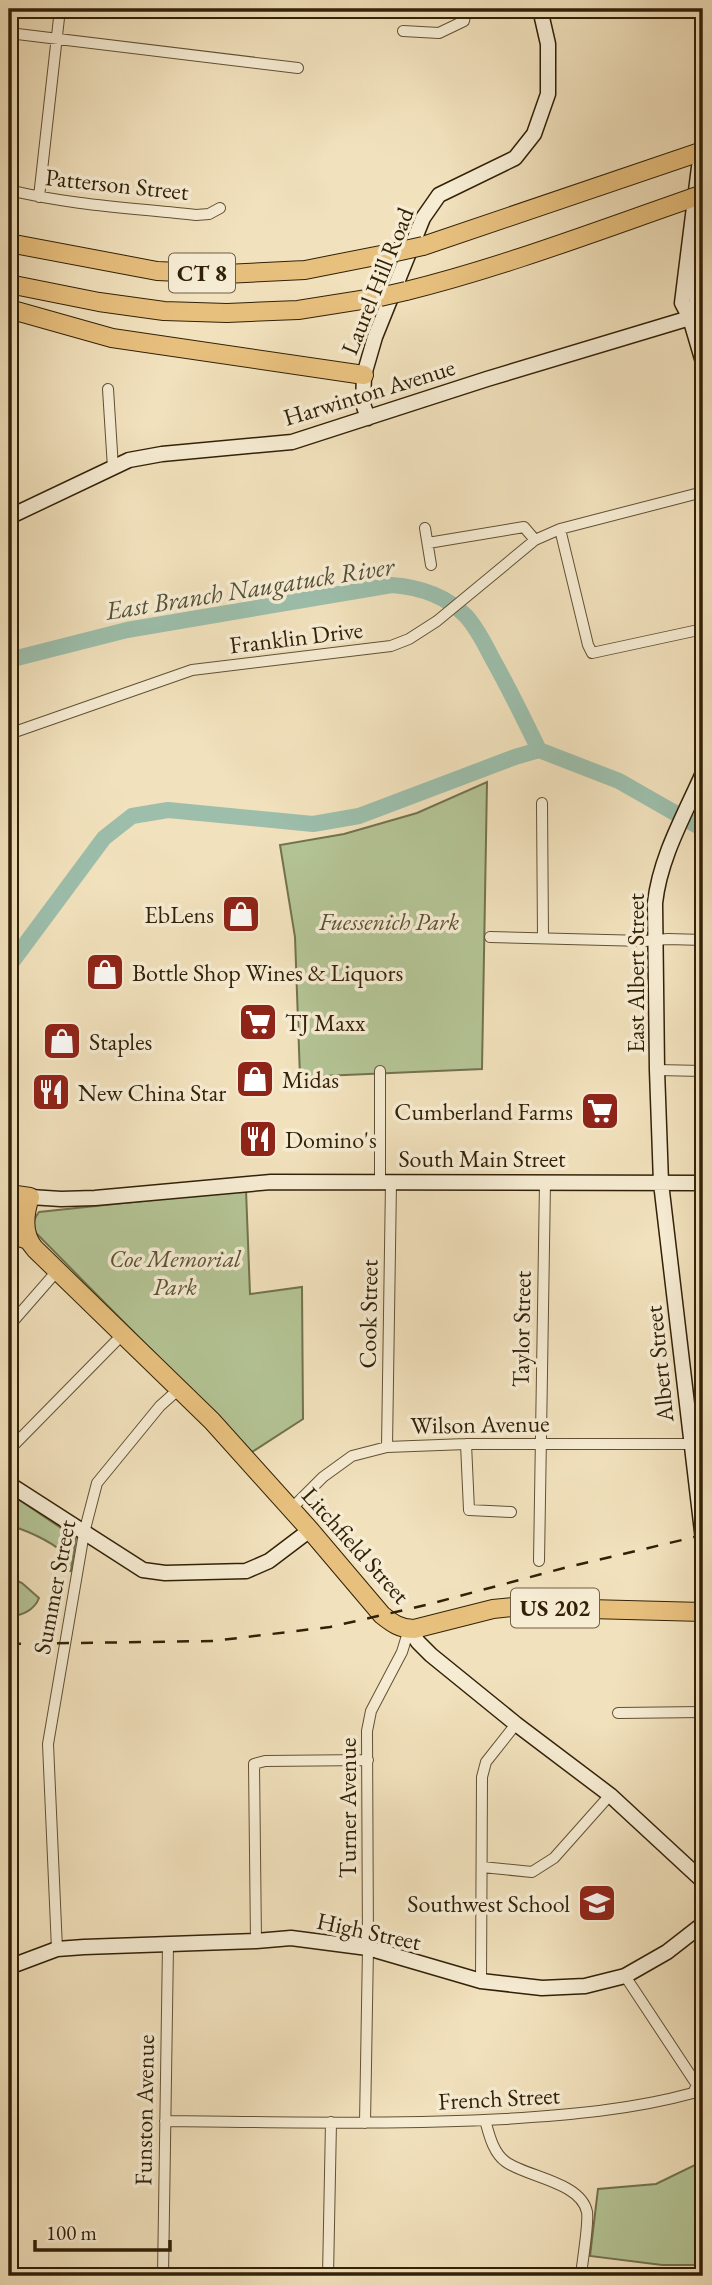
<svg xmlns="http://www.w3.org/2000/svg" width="712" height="2285" font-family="'EB Garamond',serif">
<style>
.green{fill:#b4c495;stroke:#73724e;stroke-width:2}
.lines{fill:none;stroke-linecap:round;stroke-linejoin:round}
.river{stroke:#9cbeab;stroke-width:16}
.street-casing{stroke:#625134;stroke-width:12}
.secondary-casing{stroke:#322107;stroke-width:17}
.highway-casing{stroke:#322107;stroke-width:20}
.street{stroke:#f6ecd3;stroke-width:10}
.secondary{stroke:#f6ecd3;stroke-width:14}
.highway{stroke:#e8c07e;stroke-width:18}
.rail{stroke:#322107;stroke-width:2.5;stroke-dasharray:12 12;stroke-linecap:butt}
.highway-bridge-casing{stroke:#322107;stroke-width:20;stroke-linecap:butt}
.highway-bridge{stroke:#e8c07e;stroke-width:18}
.labels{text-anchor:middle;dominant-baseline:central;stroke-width:7;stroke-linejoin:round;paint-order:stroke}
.shield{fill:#f6ecd3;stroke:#6d5e44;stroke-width:2}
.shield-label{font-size:23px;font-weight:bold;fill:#322107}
.street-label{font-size:24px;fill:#322107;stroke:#f6ecd3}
.poi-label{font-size:24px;fill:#322107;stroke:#f6ecd3;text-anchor:start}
.park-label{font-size:24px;font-style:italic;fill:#595232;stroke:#f6ecd3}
.water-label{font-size:26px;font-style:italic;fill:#525038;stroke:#f6ecd3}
</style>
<rect width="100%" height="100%" fill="#f1e1bc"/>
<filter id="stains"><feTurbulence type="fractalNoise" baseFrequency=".00286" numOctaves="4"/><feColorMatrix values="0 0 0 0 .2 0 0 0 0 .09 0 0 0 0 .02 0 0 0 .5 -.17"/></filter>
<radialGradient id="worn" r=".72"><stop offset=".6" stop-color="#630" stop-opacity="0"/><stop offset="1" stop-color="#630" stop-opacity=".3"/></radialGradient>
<path class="green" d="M487,782L482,1069L300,1077L295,937L280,845L344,834L417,813Z
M246,1190L250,1294L302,1287L303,1419L252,1452L36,1233C33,1224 33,1220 39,1212Z
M9,1493L76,1538L71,1571L64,1570L70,1558C53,1542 31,1532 9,1525Z
M9,1577L22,1583L39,1598C34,1611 22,1615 9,1617Z
M703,2161V2265H662L590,2256L598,2189L656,2184Z"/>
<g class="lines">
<path class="river" d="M9,660L127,630L392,585C419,587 446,596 466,616C476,627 485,644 492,658C509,688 524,719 539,750
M539,750L619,781L703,829
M9,966L104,838L132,816L168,810L313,824L359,816L515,757L539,750"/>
<defs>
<path id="street" d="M403,31L439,33L464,21L466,9
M9,33L298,68
M9,190C70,205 133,208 196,215L209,214L220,208
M39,197L60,9
M108,389L113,468
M425,528L431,565
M560,529L588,645L592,653L703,629
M428,543L524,527L535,540
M9,734L192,670L391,646L409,639L437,621L535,540L560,529L703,492
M9,791V806
M542,803L543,938
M490,937L645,941L668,939L703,940
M657,1070L703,1071
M380,1071V1182
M9,1326L57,1271
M466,1444L469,1510L511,1512
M387,1447L391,1182
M9,1450L123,1334
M291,1509L323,1477L352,1456L387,1447L466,1444H691
M539,1561L545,1183
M618,1713L703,1712
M482,1867L532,1872L554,1858L610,1795
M256,1941L254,1764L265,1761L368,1760
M57,1949L48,1744L84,1533L97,1483L160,1406L179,1389
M481,1981L482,1777L486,1762L516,1724
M485,2120C489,2134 493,2153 506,2162C527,2177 581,2182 587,2212C589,2223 582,2263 581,2276
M165,2121C278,2122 392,2125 505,2119C568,2115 631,2110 693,2093L697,2085L625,1976
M365,2123L368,1948L367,1731L371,1711L402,1652L409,1629
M163,2276L168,1945
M328,2276L331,2122"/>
<path id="secondary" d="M703,149L699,167L682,303L690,318L703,362
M690,318L696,306L703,227
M368,418L363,404L364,375L375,337L423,218L439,195L515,158L534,134L548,94V44L540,9
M9,517L129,460L162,454L292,442L487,379L703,314
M703,773C685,814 660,857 655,903L657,1070L661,1183L703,1540
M30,1197L61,1199L95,1198L271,1182L703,1183
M9,1484L143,1570L165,1573L246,1571L269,1561L310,1530
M409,1629L418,1642L431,1655L516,1724L610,1795L703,1881
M9,1967L57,1949L84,1947L256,1941L291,1938L368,1948L481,1981L542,1988L585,1986L625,1976L667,1952L703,1924"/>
<path id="highway" d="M9,243L157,271L225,274L305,270L396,252
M423,246L697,153
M9,284L99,302L164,311L227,313L298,310L380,297
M406,291C503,267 597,231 692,198
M9,309L112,338L364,375
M9,1194L30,1197C24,1215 22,1235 35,1249L212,1421L310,1530L382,1615C392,1623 400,1629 414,1629L493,1609L513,1607L703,1612
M9,1231L16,1236L28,1240"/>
</defs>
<use href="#street" class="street-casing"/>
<use href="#secondary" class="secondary-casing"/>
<use href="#highway" class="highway-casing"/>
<use href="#street" class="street"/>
<use href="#secondary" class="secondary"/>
<use href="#highway" class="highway"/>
<path class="rail" d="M9,1644L213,1641L330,1627L426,1605L564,1568L703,1535"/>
<defs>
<path id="highway-bridge" d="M697,153L703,151
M692,198L703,194
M396,252L423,246
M380,297L406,291"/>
</defs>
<use href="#highway-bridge" class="highway-bridge-casing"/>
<use href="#highway-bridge" class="highway-bridge"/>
</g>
<defs>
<symbol id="shop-square" viewBox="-11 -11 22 22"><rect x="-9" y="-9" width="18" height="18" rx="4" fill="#8f2418" stroke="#f6ecd3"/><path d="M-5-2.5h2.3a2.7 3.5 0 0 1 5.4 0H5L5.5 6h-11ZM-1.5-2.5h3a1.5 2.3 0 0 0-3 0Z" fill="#fff"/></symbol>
<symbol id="supermarket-square" viewBox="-11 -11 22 22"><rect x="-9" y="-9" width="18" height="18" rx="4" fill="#8f2418" stroke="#f6ecd3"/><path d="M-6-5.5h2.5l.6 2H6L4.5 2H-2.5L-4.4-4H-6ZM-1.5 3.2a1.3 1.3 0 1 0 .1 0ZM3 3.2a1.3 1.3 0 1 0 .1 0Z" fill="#fff"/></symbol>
<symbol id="restaurant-square" viewBox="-11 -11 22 22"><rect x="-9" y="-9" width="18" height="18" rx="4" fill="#8f2418" stroke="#f6ecd3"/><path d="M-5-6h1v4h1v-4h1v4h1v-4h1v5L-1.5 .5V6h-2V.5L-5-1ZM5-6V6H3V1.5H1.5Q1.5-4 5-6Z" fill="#fff"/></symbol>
<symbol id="school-square" viewBox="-11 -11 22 22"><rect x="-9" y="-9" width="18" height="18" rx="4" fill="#8f2418" stroke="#f6ecd3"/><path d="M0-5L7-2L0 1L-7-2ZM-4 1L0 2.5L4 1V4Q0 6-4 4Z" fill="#fff"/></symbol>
</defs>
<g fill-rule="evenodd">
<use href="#shop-square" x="219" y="892" width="44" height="44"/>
<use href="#shop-square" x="83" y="950" width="44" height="44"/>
<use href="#supermarket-square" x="236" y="1000" width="44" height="44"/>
<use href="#shop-square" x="40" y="1019" width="44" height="44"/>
<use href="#shop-square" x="233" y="1057" width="44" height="44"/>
<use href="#restaurant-square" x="29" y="1070" width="44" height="44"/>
<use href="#supermarket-square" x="578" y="1089" width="44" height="44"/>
<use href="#restaurant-square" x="236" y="1117" width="44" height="44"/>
<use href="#school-square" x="575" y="1881" width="44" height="44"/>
</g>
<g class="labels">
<g class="shield">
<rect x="169" y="253.5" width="66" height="39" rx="5"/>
<rect x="511" y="1588.5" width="88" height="39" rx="5"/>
</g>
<g class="shield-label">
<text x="202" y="273">CT 8</text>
<text x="555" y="1608">US 202</text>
</g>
<g class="street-label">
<text transform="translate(117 184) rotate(6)">Patterson Street</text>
<text transform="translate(377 281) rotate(-68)">Laurel Hill Road</text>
<text transform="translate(369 392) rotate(-17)">Harwinton Avenue</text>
<text transform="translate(296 637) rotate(-7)">Franklin Drive</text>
<text transform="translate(635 973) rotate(-90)">East Albert Street</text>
<text x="482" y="1158">South Main Street</text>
<text transform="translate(368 1314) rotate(-89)">Cook Street</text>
<text transform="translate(521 1329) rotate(-89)">Taylor Street</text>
<text transform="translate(659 1364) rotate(-96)">Albert Street</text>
<text transform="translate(480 1424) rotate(-1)">Wilson Avenue</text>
<text transform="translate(356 1545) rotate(48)">Litchfield Street</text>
<text transform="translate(54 1587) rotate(-79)">Summer Street</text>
<text transform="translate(347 1808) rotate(-90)">Turner Avenue</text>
<text transform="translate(369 1931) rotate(12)">High Street</text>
<text transform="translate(499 2098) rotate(-3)">French Street</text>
<text transform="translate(144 2110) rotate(-89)">Funston Avenue</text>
</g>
<g class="poi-label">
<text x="214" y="914" text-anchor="end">EbLens</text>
<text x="132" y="972">Bottle Shop Wines &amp; Liquors</text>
<text x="285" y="1022">TJ Maxx</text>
<text x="89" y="1041">Staples</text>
<text x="282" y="1079">Midas</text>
<text x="78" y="1092">New China Star</text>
<text x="573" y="1111" text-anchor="end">Cumberland Farms</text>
<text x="285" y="1139">Domino's</text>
<text x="570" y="1903" text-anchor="end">Southwest School</text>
</g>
<g class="park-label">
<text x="389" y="921">Fuessenich Park</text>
<text x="175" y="1258">Coe Memorial<tspan x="175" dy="28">Park</tspan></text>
</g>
<g class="water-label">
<text transform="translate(250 588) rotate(-9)">East Branch Naugatuck River</text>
</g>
</g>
<rect width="712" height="2285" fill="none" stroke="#f1e1bc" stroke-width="35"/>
<rect x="10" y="10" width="691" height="2264" fill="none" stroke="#322107" stroke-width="3.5"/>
<rect x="18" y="18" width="677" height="2250" fill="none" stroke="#322107" stroke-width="2"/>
<path d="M35 2240v10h135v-10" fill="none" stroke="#322107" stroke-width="3.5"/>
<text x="46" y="2240" font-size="21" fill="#322107" stroke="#f6ecd3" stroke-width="5" paint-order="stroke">100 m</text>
<rect width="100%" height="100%" filter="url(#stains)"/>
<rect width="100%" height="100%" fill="url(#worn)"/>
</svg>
